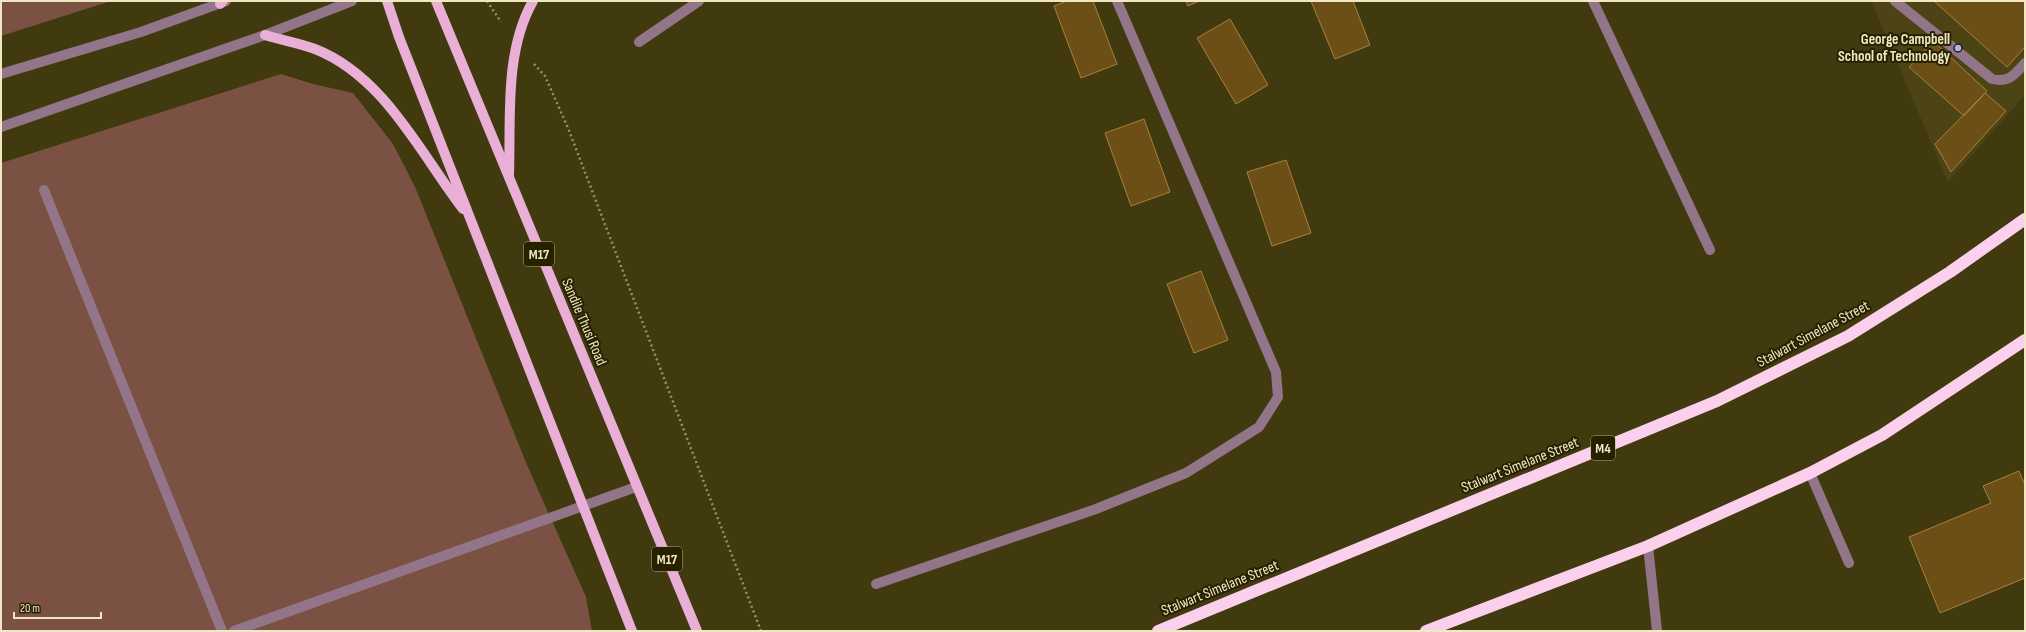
<svg xmlns="http://www.w3.org/2000/svg" width="2026" height="632" font-family="'Sofia Sans Condensed',sans-serif">
<style>
.built{fill:#4d4415}
.green{fill:#7b5144}
.building{fill:#6c4e17;stroke:#a9813b}
.lines{fill:none;stroke-linecap:round;stroke-linejoin:round}
.path{stroke:#989168;stroke-width:2.5;stroke-dasharray:2 3;stroke-linecap:butt}
.minor{stroke:#927588;stroke-width:10}
.major{stroke:#eaafd6;stroke-width:10}
.highway{stroke:#fbd0ed;stroke-width:12}
.poi-dot{fill:#a8b0fc;stroke:#272100;stroke-width:1.5}
.labels{text-anchor:middle;dominant-baseline:central;stroke-width:4;stroke-linejoin:round;paint-order:stroke}
.shield{fill:#272100;stroke:#b3ac88;stroke-width:1}
.shield-label{font-size:14px;font-weight:bold;fill:#efe8c2}
.poi-label{font-size:15px;font-weight:bold;fill:#efe8c2;stroke:#272100;text-anchor:end}
.street-label{font-size:15px;fill:#efe8c2;stroke:#272100}
</style>
<rect width="100%" height="100%" fill="#413a0f"/>
<path class="built" d="M1871,1H2025V95L1948,182Z"/>
<path class="green" d="M1,1H111L1,36Z
M281,74L313,84L353,93L393,144L415,187L527,465L586,597L592,631H1V163Z"/>
<path class="building" d="M1067,1H1093L1117,64L1081,78L1054,6Z
M1186,1H1199L1188,6Z
M1311,1H1353L1370,45L1335,59Z
M1934,1H2025V47L2007,67Z
M1230,19L1268,85L1236,104L1197,38Z
M1933,41L1987,91L1964,116L1909,67Z
M1985,93L2006,111L1951,172L1935,144Z
M1144,119L1170,192L1131,206L1105,133Z
M1286,160L1311,233L1272,246L1247,172Z
M1201,271L1228,340L1194,353L1167,284Z
M2019,471L2025,485V578L1940,613L1909,537L1991,503L1983,486Z"/>
<g class="lines">
<path class="path" d="M487,1L501,22
M534,64L545,76L568,128L761,631"/>
<path class="minor" d="M1593,1L1710,250
M1895,1L1992,79C2008,83 2015,75 2025,63
M639,42L699,1
M1,74L141,32L226,1
M1,127L265,35L352,1
M44,190L222,631
M1810,473L1849,563
M1648,546L1657,631
M876,584L1096,509L1186,473L1259,427L1278,397L1276,372L1117,1
M234,631L636,487"/>
<path class="major" d="M387,1L399,37L632,631
M436,1L697,631
M220,4L223,1
M265,35C281,40 299,43 315,49C384,76 420,153 463,209
M509,175C511,119 504,52 533,1"/>
<path class="highway" d="M1158,631L1717,401L1848,336L1950,272L2025,219
M1426,631L1648,546L1810,473L1882,435L2025,340"/>
</g>
<circle class="poi-dot" cx="1958" cy="48" r="4"/>
<g class="labels">
<g class="shield">
<rect x="524" y="242" width="30" height="24" rx="3"/>
<rect x="1591" y="436" width="24" height="24" rx="3"/>
<rect x="652" y="547" width="30" height="24" rx="3"/>
</g>
<g class="shield-label">
<text x="539" y="254">M17</text>
<text x="1603" y="448">M4</text>
<text x="667" y="559">M17</text>
</g>
<g class="poi-label">
<text x="1950" y="39">George Campbell<tspan x="1950" dy="17">School of Technology</tspan></text>
</g>
<g class="street-label">
<text transform="translate(584 322) rotate(67)">Sandile Thusi Road</text>
<text transform="translate(1813 334) rotate(-28)">Stalwart Simelane Street</text>
<text transform="translate(1520 465) rotate(-22)">Stalwart Simelane Street</text>
<text transform="translate(1220 588) rotate(-22)">Stalwart Simelane Street</text>
</g>
</g>
<rect width="2026" height="632" fill="none" stroke="#efe8c2" stroke-width="4"/>
<path d="M14 612v6h87v-6" fill="none" stroke="#efe8c2" stroke-width="2"/>
<text x="20" y="612" font-size="12" fill="#efe8c2" stroke="#272100" stroke-width="3" paint-order="stroke">20 m</text>
</svg>
